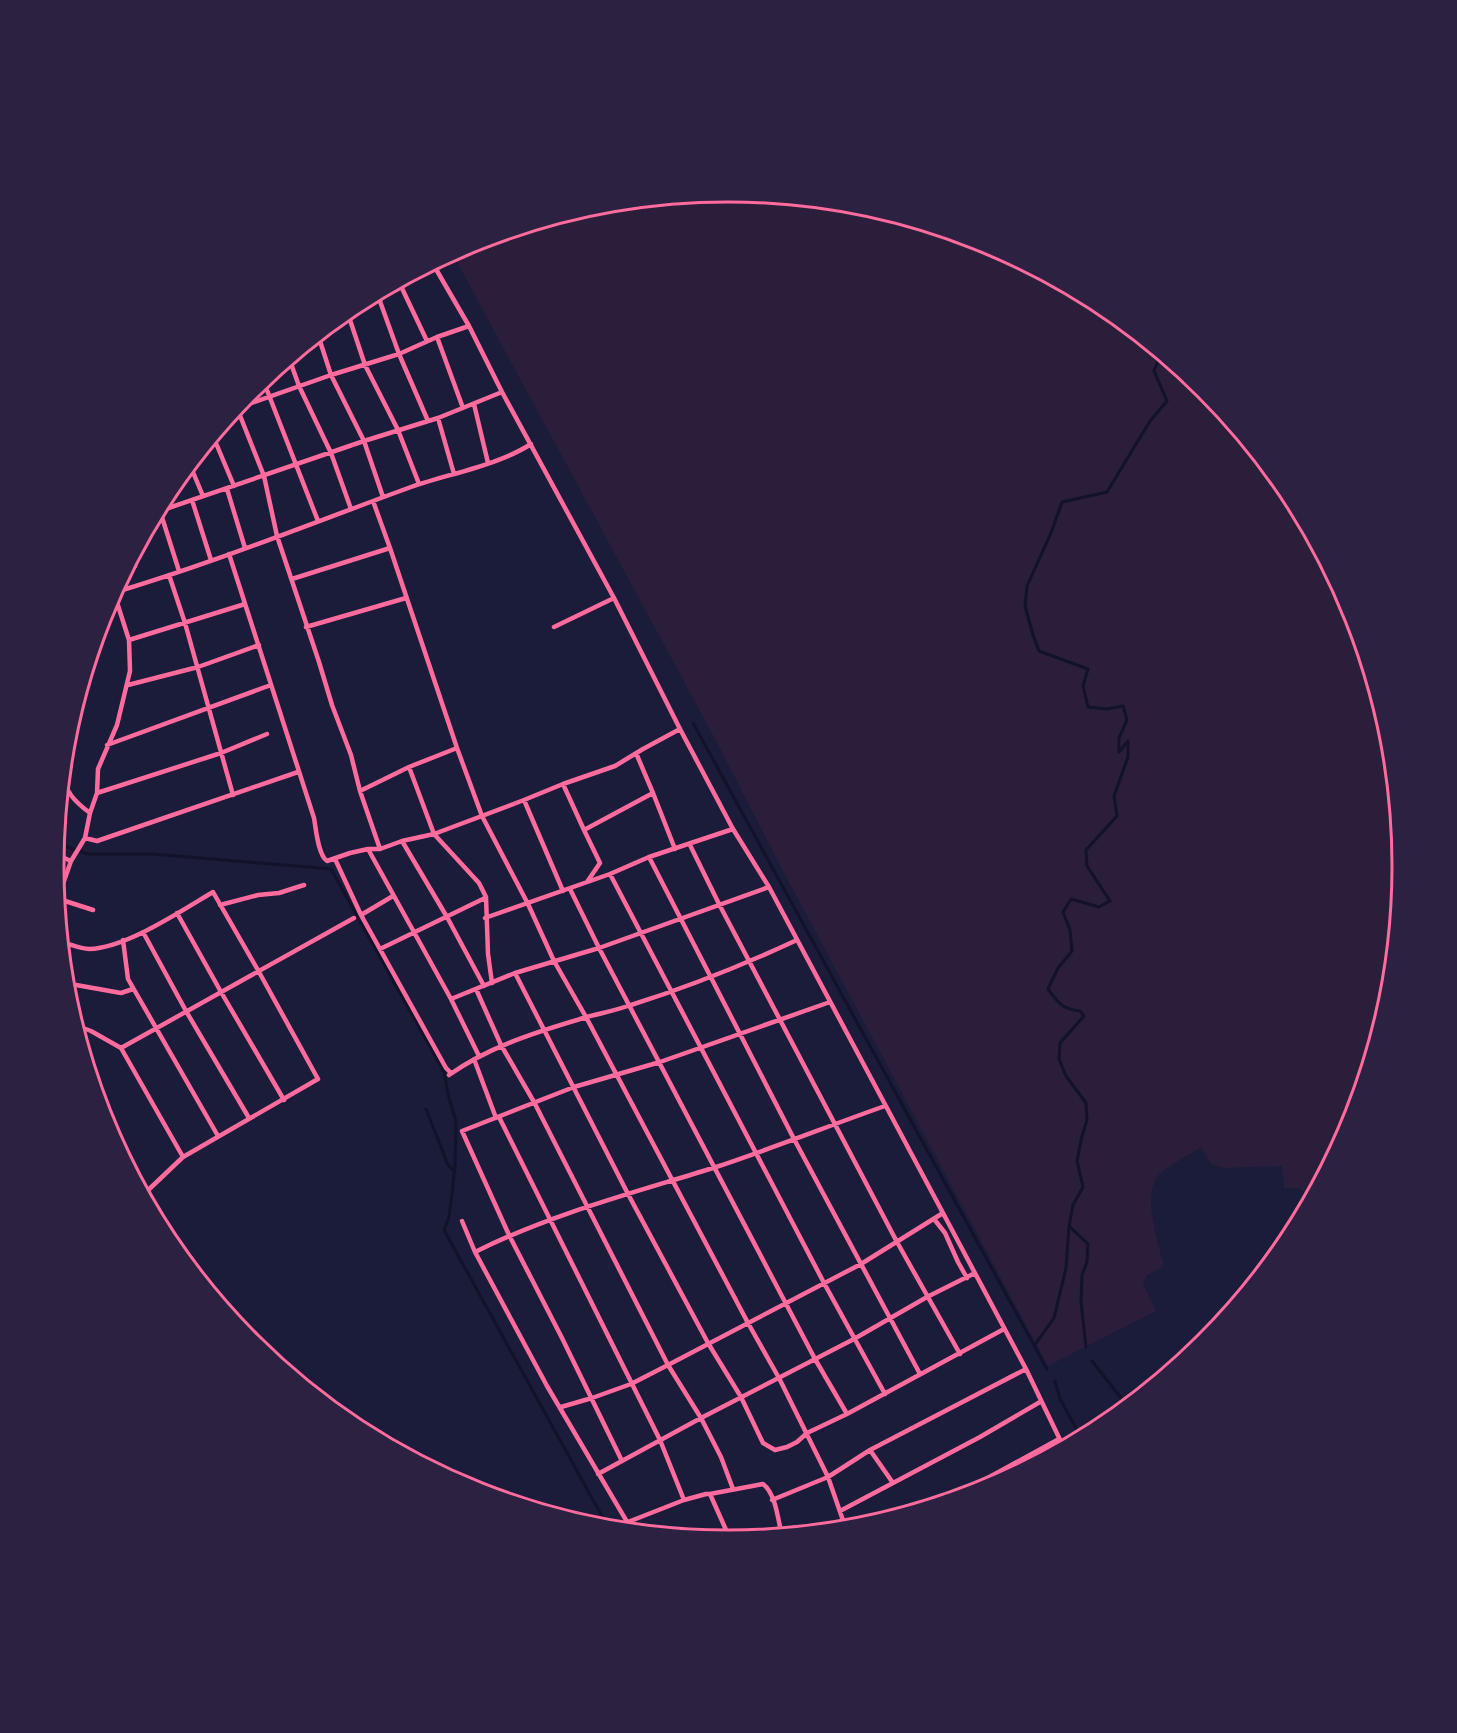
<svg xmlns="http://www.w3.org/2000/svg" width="1457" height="1733" font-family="Barlow,sans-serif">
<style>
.green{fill:#2a1e3b}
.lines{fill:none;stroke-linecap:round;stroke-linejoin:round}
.stream{stroke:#12122b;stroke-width:3}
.minor{stroke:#ff6b9d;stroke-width:4.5}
.rim{fill:none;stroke:#ff6b9d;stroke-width:3}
</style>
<rect width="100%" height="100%" fill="#1b1b3a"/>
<path class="green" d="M729,192L860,205L987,243L1104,306L1206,390L1290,492L1352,609L1390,735L1403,866L1390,998L1352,1125L1312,1198L1299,1188H1284L1282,1166L1225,1168L1211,1164L1201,1147C1192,1153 1163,1169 1158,1176C1142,1196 1158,1243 1164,1266L1147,1275L1143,1283L1156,1311L1048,1366L782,869L714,737L452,253L471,243L597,205Z"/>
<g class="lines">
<path class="stream" d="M693,723L1047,1369
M56,843L88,854H153L331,869L444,1072L448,1094L456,1122V1131L455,1165L452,1194L449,1217L444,1230L609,1529
M426,1109L448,1165L455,1172
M1034,1346L1054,1318L1066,1268L1069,1226
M1086,1347L1081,1302L1082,1275L1087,1262L1088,1244L1069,1226L1073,1205L1083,1187L1077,1161L1082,1136L1087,1120L1086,1103L1066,1076L1059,1059L1060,1043L1084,1016L1080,1011C1062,1009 1058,1003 1048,989L1058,968L1072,951L1070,930L1063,912L1071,899L1099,907L1110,901L1087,866L1086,850L1117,816L1114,796L1128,757V741L1119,752V738L1127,720L1123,706L1107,709L1088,707L1083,686L1088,669L1039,651L1033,635L1025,606L1027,586L1051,533L1062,502L1107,492L1150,421L1167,401L1154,371L1161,353
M1092,1361L1128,1407
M1055,1381L1060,1399L1082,1439"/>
<path class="minor" d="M433,264L469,326L502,392L614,598L680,729L733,829L769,887L943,1213L1026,1369L1064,1448
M399,282L427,341
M377,293L399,354L428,421
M347,311L365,365L398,430L419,484
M318,335L331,375L364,441L383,497
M437,337L463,408
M289,358L299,386L331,453L351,509
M263,380L318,521
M474,404L488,463
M237,408L264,476L277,536L319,662L332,705L351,755L360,791L380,849
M237,408L331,375L399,354L437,337L469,326
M438,418L454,474
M213,436L234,486
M190,465L203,496
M227,489L245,548
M165,498L169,508
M192,500L211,560
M373,501L390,548L457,748L482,816L528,904L554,961L586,1017L748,1323L779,1378L828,1477L846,1529
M160,511L179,571
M157,512L364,441L438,418L502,392
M229,554L314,818C316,829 318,855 327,861L350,853L368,849H380L402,841L434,834L524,800L563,784L615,766L643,749L680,729
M133,557L135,566
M169,575L185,623L233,795
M292,579L390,548
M113,593C214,563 312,523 411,487C448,474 499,465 531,444
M306,627L406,598
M554,627L614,598
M129,640L245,604
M128,685L198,667L259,645
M107,745L271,685
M409,767L434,834L479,883L486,897L488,954L492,983
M63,772C64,791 75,802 90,813
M563,784L584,830L600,863L587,882
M360,791L409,767L457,748
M97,793L221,753L267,734
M653,793L675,849
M524,800L563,891
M584,830L653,793L636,753
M85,838L97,841L298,772
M402,841L447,917L484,986
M690,845L719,904L897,1242L960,1354
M368,849L451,999L479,1056
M55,856L57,855L71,861
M649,857L794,1139L920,1374
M335,859L361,915L446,1068L451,1073
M610,874L824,1283L885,1394
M570,889L599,948L815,1359L847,1414
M57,900H62L93,910
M57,901L71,861L85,838L90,813L97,793L98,769L117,725L130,671L129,640L114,593
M220,905L258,895L279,893L304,885
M177,913L221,992L284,1100
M361,915L393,896
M485,918L610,874L649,857L733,829
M143,932L186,1011L249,1118
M123,940L128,979L218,1136
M61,942C70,944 80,949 89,949C126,948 181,911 213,892L259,972L318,1079L183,1157L143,1195
M380,949L485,898
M515,973L628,1194L708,1343L741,1397L763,1443L775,1450L787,1447L797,1442L807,1433L847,1414L1004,1329
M65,983L121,993L133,989
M476,989L501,1045L534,1102L668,1365L701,1418L721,1457L733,1489
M451,999L515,973L599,948L769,887
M75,1025L91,1031L121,1048L183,1157
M121,1048L354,918
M474,1059L496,1118
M449,1075C490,1046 539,1031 587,1017C602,1013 617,1010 631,1005C688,987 743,965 797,940
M499,1117L660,1440L684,1500
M934,1219L945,1233L958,1262L967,1278
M462,1221L475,1252L547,1386L633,1532
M475,1252C551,1214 633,1193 713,1168C771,1149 828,1126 885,1106
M561,1407L592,1398L631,1384L668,1365L861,1264L943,1213
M870,1450L893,1483
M622,1461L562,1338L509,1235L462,1131L574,1087L660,1062L830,1002
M598,1474L701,1418L854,1339L927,1297L975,1273
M710,1494L731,1541
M772,1500L828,1477L870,1450L1026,1369
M942,1503L1059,1439
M840,1511L980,1437L1040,1402
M628,1522L684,1500L706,1494H710L763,1484C776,1494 778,1520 782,1536"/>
</g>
<path d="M0 0H1457V1733H0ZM64 866a664 664 0 1 1 1328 0a664 664 0 1 1-1328 0Z" fill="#2d2142" fill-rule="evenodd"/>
<path class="rim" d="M64 866a664 664 0 1 1 1328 0a664 664 0 1 1-1328 0Z"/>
</svg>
